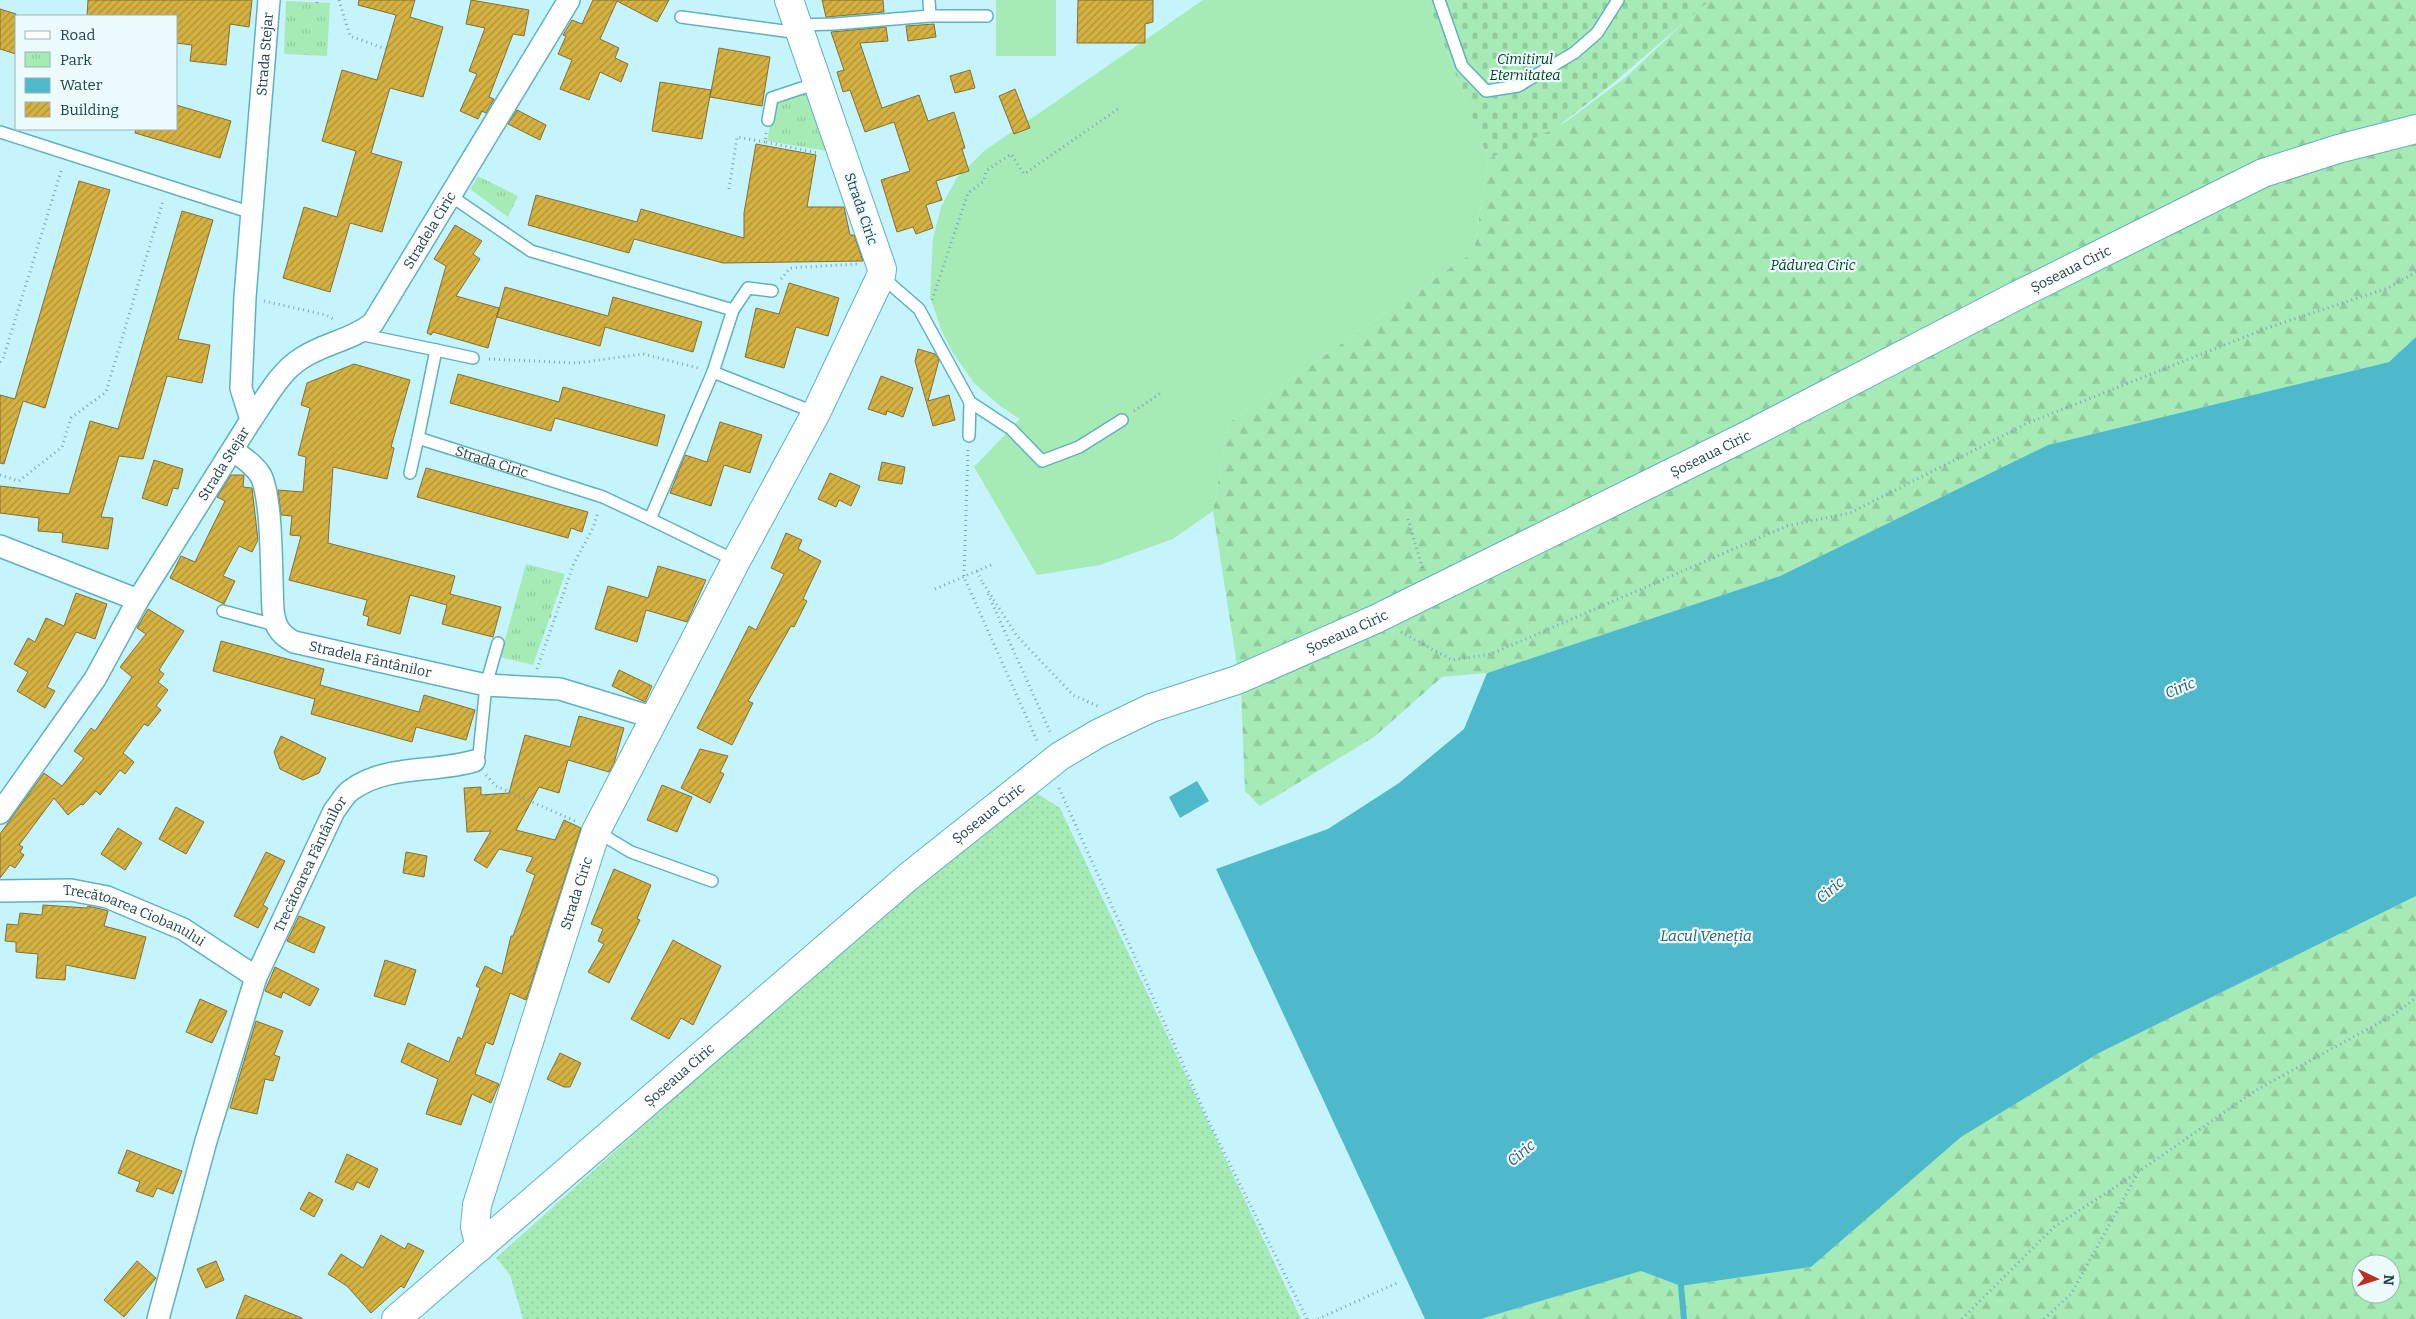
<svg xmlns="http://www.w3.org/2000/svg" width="2416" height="1319" font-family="Bitter,serif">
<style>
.grass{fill:url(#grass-dots)}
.forest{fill:url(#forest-firs);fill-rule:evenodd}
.cemetery{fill:url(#cemetery-stones)}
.park{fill:url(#park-tufts)}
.garden{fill:#a6ebb5}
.water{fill:#4eb9cb}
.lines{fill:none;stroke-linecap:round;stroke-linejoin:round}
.stream{stroke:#4eb9cb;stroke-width:6}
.building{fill:url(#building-hatch);stroke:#847035}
.lane-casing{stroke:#60b1c0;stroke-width:14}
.street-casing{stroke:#60b1c0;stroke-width:24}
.secondary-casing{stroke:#60b1c0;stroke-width:30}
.path{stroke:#7da6ad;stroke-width:3;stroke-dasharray:1 4;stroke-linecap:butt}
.lane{stroke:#fff;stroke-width:11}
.street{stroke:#fff;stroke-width:21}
.secondary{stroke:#fff;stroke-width:28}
.labels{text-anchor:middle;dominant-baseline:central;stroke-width:4.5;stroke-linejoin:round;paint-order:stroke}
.street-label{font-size:14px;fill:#214349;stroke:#ecfbfe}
.park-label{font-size:14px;font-style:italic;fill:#053b1a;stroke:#ecfbfe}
.water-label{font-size:15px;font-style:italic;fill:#395960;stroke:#ecfbfe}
</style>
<defs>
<pattern id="grass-dots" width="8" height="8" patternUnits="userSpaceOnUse" patternTransform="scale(1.25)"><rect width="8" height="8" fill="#a6ebb5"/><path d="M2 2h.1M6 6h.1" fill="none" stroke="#8fcb9d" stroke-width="1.8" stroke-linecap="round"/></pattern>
<pattern id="forest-firs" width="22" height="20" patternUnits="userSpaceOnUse" patternTransform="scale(1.25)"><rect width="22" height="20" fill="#a6ebb5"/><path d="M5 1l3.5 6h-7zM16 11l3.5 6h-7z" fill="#8fcb9d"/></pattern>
<pattern id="cemetery-stones" width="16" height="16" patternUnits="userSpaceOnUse" patternTransform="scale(1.25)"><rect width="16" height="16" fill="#a6ebb5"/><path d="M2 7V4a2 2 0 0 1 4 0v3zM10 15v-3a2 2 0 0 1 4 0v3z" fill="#8fcb9d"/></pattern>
<pattern id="park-tufts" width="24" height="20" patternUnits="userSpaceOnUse" patternTransform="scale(1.25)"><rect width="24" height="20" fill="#a6ebb5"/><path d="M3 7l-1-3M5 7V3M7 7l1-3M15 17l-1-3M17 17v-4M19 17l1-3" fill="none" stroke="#8fcb9d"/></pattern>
<pattern id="building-hatch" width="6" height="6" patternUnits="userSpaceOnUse" patternTransform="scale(1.25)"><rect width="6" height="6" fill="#d5b141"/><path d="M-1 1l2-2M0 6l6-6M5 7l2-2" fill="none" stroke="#ac9238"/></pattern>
</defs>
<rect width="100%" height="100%" fill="#c6f4fd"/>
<path class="grass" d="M1035,792L1060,808L1301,1319H523L510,1275L496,1258C673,1099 850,940 1035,792Z"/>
<path class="forest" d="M1708,0H2416V337L2389,362L2048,445L1780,576L1487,673L1442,677L1374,737L1260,806L1245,791L1241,691L1213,511L1228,423L1474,251L1488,159L1564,123L1626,77Z
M2416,896V1319H1481L1641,1271L1682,1286L1811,1267L1960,1137L2099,1053ZM2361,1264H2391V1294H2361Z"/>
<path class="cemetery" d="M1427,0H1710L1616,81L1556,128L1488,159Z"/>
<path class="park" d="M286,1L330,3L327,56L284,54Z
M815,87L839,153L767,141L775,99Z
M478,176L518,196L508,217L470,189Z
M526,564L565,574L533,665L500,657Z"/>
<path class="garden" d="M996,0H1056V56H996Z
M1203,0H1427L1488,159L1474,251L1228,423L1213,511L1173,539L1100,565L1037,575L974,467L1020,419L1000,406L974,383L953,353L941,329L930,297L933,238L941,207L956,179L984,151Z"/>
<path class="water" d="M2416,337V896L2099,1053L1961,1137L1811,1267L1681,1286L1641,1271L1481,1319H1425L1216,869L1328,829L1399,783L1464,729L1487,673L1780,576L2048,445L2389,362Z
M1197,781L1209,801L1180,818L1169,797Z"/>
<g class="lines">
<path class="stream" d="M1681,1286L1684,1319"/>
</g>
<path class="building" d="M88,0H252L249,27L230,24L226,65L190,61L192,45L176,43V16H87Z
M359,0H415L410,17L443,27L423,97L390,88L371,153L402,162L382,232L350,223L330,292L283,278L304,207L337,217L356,151L322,141L342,70L377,80L396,15L358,5Z
M471,0L529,10L524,36L513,34L489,97L494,99L486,113L482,111L478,119L460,111L477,74L469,71L485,28L466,24Z
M593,0H669L657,22L617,1L600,39L619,48L615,58L628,64L621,82L600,72L589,100L560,89L572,60L558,54L566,36L563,35L572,20L582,24Z
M822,0H883L884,12L826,17Z
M1078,0H1153V22L1145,24V43H1077Z
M0,9L16,14V54L0,49Z
M934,24L936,37L908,41L906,26Z
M886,27L888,41L860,43L882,108L919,95L928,121L954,112L965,148L962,149L969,171L936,181L942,200L926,205L933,228L916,234L913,227L897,232L881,180L910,171L894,122L865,132L850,90L843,92L837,72L844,70L831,32Z
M719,48L770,57L762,106L710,97Z
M970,70L975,88L955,93L950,76Z
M660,82L711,90L702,139L652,131Z
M1015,89L1030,128L1014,134L999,96Z
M176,105L231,121L220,158L135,133L136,129H176Z
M517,110L546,125L540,140L508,124Z
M756,144L816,155L807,207H844L850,235H854L863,261L723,263L634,239L629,253L528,225L536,195L637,222L641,209L744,238V213Z
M79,181L110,190L45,408L23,401L4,464L0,463V395L15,399Z
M182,211L213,220L178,339L210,345L202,383L167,376L143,459L119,456L101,517L113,518L108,549L62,542L63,533L38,531L39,518L0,513V486L69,494L90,421L118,429Z
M455,225L482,241L473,254L480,259L456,296L499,308L488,348L433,332L431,335L427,333L446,266L434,259Z
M789,283L839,298L828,336L796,327L784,368L745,357L756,308L779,314Z
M505,287L608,316L613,297L702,322L693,352L605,327L600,346L497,317Z
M918,349L935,354L939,360L928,401L949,395L955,420L933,426L915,361Z
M354,364L410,380L391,447L394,448L387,479L333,467L328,543L455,576L450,594L501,607L493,637L442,624L447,605L410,595L400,634L367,625L369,617L363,615L367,600L289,580L301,536L290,535L292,516L281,515L278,490L303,492L306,457L298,455L310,408L301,405L307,383Z
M458,374L559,402L563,387L665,415L657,446L555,418L551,431L450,403Z
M881,376L913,388L903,417L887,411L886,415L868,409Z
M720,422L762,435L750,473L724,465L711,506L670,493L685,455L707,462Z
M154,460L183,469L178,489L173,488L167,506L142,498Z
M882,462L905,467L902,484L878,480Z
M426,468L588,512L582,532L571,528L568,538L417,497Z
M830,473L860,486L851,506L839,500L836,507L818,499Z
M231,475H244L243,487L252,488L258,540L252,552L239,546L223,576L235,581L224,604L170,578L181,556L195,562L225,501L217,497Z
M786,533L802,540L798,549L821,561L803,599L807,601L794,627L791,626L748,701L753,703L732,745L697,728L749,626L756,630L784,574L771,568Z
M658,566L706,580L687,622L646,610L637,642L595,629L608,586L648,598Z
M76,593L107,604L95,639L76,632L47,687L55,691L45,708L17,691L28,672L14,664L28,638L35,642L46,618L64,626Z
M148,609L184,631L159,670L164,674L158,682L168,690L156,706L161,710L148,726L144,724L123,753L134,762L125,774L120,770L100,795L96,791L83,805L81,804L68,815L54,798L19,845L23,847L20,852L24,855L15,868L10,865L0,878V834L44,773L62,786L84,758L74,751L91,728L95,731L132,677L120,667L146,634L137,628Z
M221,641L324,669L320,685L419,712L424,695L475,710L466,740L416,727L412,742L311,714L315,699L213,671Z
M619,670L652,686L645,702L612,686Z
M579,716L624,728L614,763L609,772L568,760L559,793L539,787L516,830L555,840L564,820L581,828L526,1000L510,993L493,1045L486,1042L475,1074L499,1084L491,1103L472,1094L461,1125L426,1114L438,1079L401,1062L408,1043L449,1062L458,1037L462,1039L480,988L476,986L485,966L502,974L511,936H513L535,875L526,871L533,857L499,849L487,868L474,860L491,831L467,832L464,788L481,787V795L509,793L525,735L570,747Z
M281,736L326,758L319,773L303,780L280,769L274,752Z
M700,749L728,756L720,772L724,774L710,803L681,788Z
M662,785L692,797L677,832L647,820Z
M176,807L204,822L186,854L159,839Z
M118,828L142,843L125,870L101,854Z
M266,852L285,861L263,905L268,908L258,928L234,916Z
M406,852L427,856L424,877L403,873Z
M614,869L651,885L637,919L640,920L609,983L588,972L604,944L598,941L603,929L591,924Z
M43,905L87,908L88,906L105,910L108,911L104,926L146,937L135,979L66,965L65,980L36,978L38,954L16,952V942L5,941L7,924L18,925L20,913L42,915Z
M299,916L325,927L314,953L287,941Z
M673,940L721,966L693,1025L681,1018L669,1039L631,1019Z
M385,960L416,970L405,1005L374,996Z
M275,967L319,989L310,1006L283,992L281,998L265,991Z
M200,999L227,1011L212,1043L186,1032Z
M256,1021L283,1031L274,1055L280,1057L273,1081L265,1079L257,1114L230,1108Z
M560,1053L581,1063L570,1087H564L547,1079Z
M127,1150L182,1171L173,1194L157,1188L153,1197L136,1191L140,1182L118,1173Z
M347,1154L378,1169L369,1188L357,1182L353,1190L335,1182Z
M309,1192L323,1200L314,1217L300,1209Z
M381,1235L405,1249L408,1243L424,1251L404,1288L401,1286L371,1313L347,1286L328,1274L341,1254L363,1268Z
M137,1261L156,1278L124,1317L104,1300Z
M216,1261L224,1280L206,1288L197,1269Z
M245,1295L302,1318V1319H236Z"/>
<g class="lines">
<defs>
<g id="lane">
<path d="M929,0L930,16H987"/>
<path d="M1439,0L1462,66L1486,91L1518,86L1574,53L1597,33L1618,0"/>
<path d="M681,17L799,33"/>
<path d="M797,25L835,24L930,16"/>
<path d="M768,120L772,98L817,83"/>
<path d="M0,132L252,213"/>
<path d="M451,196L531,251L733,310L713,372L816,413"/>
<path d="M881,276L919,309L970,402L1011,429L1042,461L1079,447L1122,420"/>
<path d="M733,310L748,288L772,291"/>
<path id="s1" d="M359,334L436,350L418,438L603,497L650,519L713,372"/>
<path d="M436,350L473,358"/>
<path d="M969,436L970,402"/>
<path d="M410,473L418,438"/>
<path d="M650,519L736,561"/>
<path d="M223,611L275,625"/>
<path d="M474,761L479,754L486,685L498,643"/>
<path d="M596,831L631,852L712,881"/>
</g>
<g id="street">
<path id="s2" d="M251,420C265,400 280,371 302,358C325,343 352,340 373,323L569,0"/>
<path id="s3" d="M233,450C243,458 255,465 261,476C273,501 271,579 273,610C275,626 279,634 294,642L486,685L560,689L655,718"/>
<path d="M0,546L138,600"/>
<path id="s4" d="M0,813L95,679L138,600L251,420L241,388L245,297L269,0"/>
<path id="s5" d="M0,891L71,890L107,897L183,929L256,977"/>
<path id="s6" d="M158,1319L206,1141L256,977L334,811C339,805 344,795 351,790C387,764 434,773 474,761"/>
</g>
<g id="secondary">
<path id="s7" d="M480,1247L475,1227L477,1205L596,831L736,561L816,413L881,276L882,269L789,0"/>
<path id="s8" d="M396,1319L908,877L1060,756L1099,733L1151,708L1237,680L1376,619L1750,434L2014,297L2263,173L2338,149L2416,129"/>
</g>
</defs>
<use href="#lane" class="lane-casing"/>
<use href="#street" class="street-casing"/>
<use href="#secondary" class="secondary-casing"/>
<path class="path" d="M339,0L350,36L386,49
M317,3V0
M766,133L765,142L818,153
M729,189L737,137L765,142
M781,279L790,268L857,264
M932,300L968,193L984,181L986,171L1011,154L1024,174L1121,107
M264,301L326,315L335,320
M489,359L577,363L643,354L698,368
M0,362L3,359L62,168
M1134,411L1161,393
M968,450L964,577L1038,743
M0,475L19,481L62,447L71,418L106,392L163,201
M1408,519L1423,570
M977,571L983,584
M983,583L1017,636L1073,695L1100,707
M935,589L991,565
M988,594L1051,734
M550,616L555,618
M1401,632L1452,660L1491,654L1787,526L1850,513L2028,423L2267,328L2388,288L2416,272
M537,669L574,563L593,528L598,512
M486,775L496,786L575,821
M1059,788L1209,1122L1307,1319
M1318,1319L1399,1282
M1962,1319L2054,1227L2138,1172L2258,1089L2392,1016L2416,998
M2044,1319L2071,1294L2138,1173"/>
<use href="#lane" class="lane"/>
<use href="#street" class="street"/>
<use href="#secondary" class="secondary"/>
</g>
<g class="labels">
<g class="street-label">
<text stroke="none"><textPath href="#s4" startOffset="835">Strada Stejar</textPath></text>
<text transform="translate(861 209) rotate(71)">Strada Ciric</text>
<text stroke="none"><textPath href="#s2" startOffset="269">Stradela Ciric</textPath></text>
<text stroke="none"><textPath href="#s8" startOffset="1994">Șoseaua Ciric</textPath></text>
<text stroke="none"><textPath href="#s8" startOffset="1589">Șoseaua Ciric</textPath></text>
<text stroke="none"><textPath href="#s1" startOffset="246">Strada Ciric</textPath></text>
<text stroke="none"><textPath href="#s4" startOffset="415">Strada Stejar</textPath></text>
<text stroke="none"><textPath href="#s8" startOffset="1184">Șoseaua Ciric</textPath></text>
<text stroke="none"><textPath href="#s3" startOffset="292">Stradela Fântânilor</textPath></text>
<text stroke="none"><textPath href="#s8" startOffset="779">Șoseaua Ciric</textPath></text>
<text stroke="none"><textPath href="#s6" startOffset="481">Trecătoarea Fântânilor</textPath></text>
<text stroke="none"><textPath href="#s7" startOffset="370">Strada Ciric</textPath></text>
<text stroke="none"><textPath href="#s5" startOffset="139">Trecătoarea Ciobanului</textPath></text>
<text stroke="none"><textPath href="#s8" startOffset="374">Șoseaua Ciric</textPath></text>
</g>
<g class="park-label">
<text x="1525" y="59">Cimitirul<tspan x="1525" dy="16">Eternitatea</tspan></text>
<text x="1813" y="265">Pădurea Ciric</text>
</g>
<g class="water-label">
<text transform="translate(2180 688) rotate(-23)">Ciric</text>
<text transform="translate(1830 890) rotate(-40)">Ciric</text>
<text x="1706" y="936">Lacul Veneția</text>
<text transform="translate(1521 1153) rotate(-40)">Ciric</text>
</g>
</g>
<rect x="15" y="15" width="162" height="115" fill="#ecfbfe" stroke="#9bb1b6"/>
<rect x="25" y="31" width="25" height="8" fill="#ffffff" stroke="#9bb1b6"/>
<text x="60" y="40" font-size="15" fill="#214349">Road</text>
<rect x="25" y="52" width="25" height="15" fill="url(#park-tufts)" stroke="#9bb1b6"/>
<text x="60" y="65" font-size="15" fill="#214349">Park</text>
<rect x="25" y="78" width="25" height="15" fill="#4eb9cb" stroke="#9bb1b6"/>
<text x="60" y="90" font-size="15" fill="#214349">Water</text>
<rect x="25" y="102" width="25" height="15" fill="url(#building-hatch)" stroke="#9bb1b6"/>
<text x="60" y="115" font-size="15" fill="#214349">Building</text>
<g transform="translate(2376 1279) rotate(94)"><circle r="24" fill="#ecfbfe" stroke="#9bb1b6"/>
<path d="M0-4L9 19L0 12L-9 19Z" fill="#bc2f1e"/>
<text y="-8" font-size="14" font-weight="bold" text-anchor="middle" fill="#214349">N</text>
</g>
</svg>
